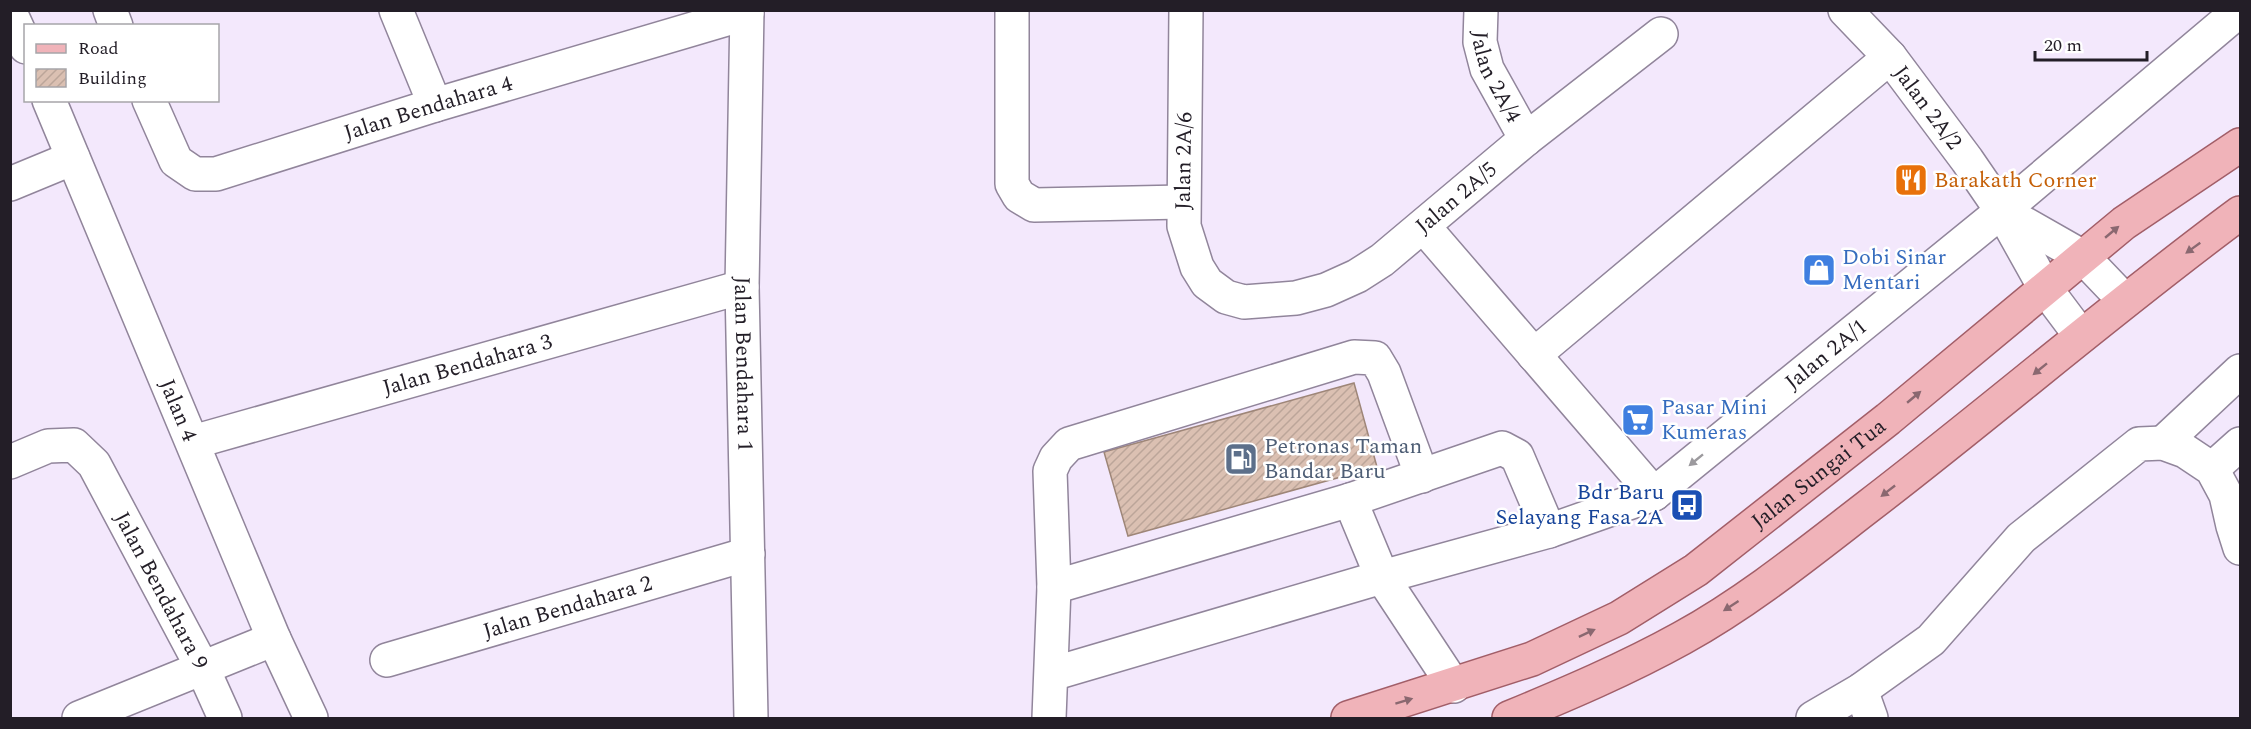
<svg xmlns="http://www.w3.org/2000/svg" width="2251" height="729" font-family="Spectral,serif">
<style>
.building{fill:url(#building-hatch);stroke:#9e8678;stroke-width:1.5}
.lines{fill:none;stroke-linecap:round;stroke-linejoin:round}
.minor-casing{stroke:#91859b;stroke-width:36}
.major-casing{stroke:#a25e68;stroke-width:36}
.minor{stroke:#fff;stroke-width:33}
.major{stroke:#f0b3b9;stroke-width:33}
.oneway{fill:#8a6870}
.oneway2{fill:#9c9a9e}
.labels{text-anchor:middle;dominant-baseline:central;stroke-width:5;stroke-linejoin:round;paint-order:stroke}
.street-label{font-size:22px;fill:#231e27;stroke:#fff}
.food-label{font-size:22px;fill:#c56008;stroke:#fff;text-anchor:start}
.shop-label{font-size:22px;fill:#366cbe;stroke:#fff;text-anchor:start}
.service-label{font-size:22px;fill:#4e5e75;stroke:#fff;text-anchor:start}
.transit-label{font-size:22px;fill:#164399;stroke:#fff;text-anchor:end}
</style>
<defs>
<pattern id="building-hatch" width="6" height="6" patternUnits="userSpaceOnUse" patternTransform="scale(1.5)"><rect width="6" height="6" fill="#dbc0b2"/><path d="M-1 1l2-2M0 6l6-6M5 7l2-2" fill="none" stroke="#bca599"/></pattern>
</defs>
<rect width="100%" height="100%" fill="#f3e8fc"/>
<path class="building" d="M1354,383L1377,467L1128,536L1104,452Z"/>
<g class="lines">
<defs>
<g id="minor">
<path d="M110,10L116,26"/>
<path d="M396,10L435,105"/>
<path id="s1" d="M747,10L742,287L751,718"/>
<path d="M1012,10V184L1019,196L1034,205L1183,202"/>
<path id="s2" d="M1186,10L1184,226L1197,267L1207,283L1226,297L1244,302L1296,298L1326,290L1357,276L1382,260L1526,139L1661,34"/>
<path id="s3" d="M1481,10L1480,42L1487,69L1526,139"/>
<path id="s4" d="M1845,10L1890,57L1967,160L2002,211L2045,288L2081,336"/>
<path d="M10,12L26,47"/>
<path id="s5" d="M49,100L274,639L311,718"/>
<path id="s6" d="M149,100L176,161L195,174H216L435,105L747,13"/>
<path d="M10,184L73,158"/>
<path d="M2002,211L2083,257L2125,301"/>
<path d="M1424,227L1654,494"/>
<path d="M1534,355L1890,57"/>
<path id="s7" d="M193,442L742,287"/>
<path d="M2163,443L2240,371"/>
<path id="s8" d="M10,462L48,446L74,445L94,464L202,667L225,718"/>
<path d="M2212,469L2240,444"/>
<path d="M1350,500L1382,577L1454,686"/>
<path d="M1054,587L1050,471L1056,458L1069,444L1354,357L1375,358L1384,373L1422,476"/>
<path id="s9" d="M387,660L748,554"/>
<path id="s10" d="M1052,674L1382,577L1549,531L1654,494L2002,211L2240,10"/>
<path d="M1861,690L1871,718"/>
<path d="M79,718L274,639"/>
<path d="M1049,718L1054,587L1350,500L1502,448L1517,456L1549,531"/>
<path d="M1813,718L1861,690L1931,640L2021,538L2139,444L2163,443L2185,451L2212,469L2226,495L2233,526L2240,548"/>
</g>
<g id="major">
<path id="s11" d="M1348,718L1532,659L1619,618L1696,570L1888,419L2124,223L2240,145"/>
<path d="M1509,718C1567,694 1626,669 1682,638C1749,601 1809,552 1870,505C1995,409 2114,306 2240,213"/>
</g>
</defs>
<use href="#minor" class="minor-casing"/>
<use href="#major" class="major-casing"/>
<use href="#minor" class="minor"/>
<use href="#major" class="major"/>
</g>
<defs><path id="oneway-solid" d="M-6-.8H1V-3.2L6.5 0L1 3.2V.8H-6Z" transform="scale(1.5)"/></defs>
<g class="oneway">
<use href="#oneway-solid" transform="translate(2112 232) rotate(-40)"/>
<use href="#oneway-solid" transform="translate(2193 248) rotate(144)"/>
<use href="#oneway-solid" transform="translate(2040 369) rotate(141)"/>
<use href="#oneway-solid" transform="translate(1914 397) rotate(-40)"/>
<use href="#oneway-solid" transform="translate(1888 491) rotate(142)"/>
<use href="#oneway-solid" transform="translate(1731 606) rotate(147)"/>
<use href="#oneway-solid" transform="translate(1587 633) rotate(-25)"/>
<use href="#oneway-solid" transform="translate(1404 701) rotate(-17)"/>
</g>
<use class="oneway2" href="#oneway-solid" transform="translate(1696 460) rotate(141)"/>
<defs>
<symbol id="restaurant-square" viewBox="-11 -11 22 22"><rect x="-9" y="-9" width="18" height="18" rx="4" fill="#e8710a" stroke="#fff"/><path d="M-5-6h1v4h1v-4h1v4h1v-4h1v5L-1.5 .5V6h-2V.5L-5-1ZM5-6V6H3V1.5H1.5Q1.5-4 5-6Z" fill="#fff"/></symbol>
<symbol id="shop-square" viewBox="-11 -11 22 22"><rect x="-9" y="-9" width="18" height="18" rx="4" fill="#3f7fe0" stroke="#fff"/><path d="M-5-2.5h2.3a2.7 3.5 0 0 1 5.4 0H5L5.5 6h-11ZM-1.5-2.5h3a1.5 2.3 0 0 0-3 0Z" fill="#fff"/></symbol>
<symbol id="supermarket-square" viewBox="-11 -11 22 22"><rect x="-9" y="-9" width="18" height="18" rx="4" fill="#3f7fe0" stroke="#fff"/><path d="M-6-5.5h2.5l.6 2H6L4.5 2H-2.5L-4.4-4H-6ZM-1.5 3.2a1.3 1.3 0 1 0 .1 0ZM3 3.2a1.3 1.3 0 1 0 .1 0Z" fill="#fff"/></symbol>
<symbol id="fuel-square" viewBox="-11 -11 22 22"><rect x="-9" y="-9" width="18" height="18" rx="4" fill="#5c6f8a" stroke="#fff"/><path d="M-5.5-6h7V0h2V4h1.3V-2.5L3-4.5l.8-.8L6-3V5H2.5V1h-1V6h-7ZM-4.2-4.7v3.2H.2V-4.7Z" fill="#fff"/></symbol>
<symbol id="bus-square" viewBox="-11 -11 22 22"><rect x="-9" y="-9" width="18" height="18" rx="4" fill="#1a4fb4" stroke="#fff"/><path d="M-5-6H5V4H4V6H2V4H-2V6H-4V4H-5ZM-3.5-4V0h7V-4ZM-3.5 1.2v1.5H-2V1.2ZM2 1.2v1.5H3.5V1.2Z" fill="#fff"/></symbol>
</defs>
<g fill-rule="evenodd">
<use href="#restaurant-square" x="1892" y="161" width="38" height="38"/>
<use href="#shop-square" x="1800" y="251" width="38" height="38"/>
<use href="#supermarket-square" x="1619" y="401" width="38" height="38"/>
<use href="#fuel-square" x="1222" y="440" width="38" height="38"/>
<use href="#bus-square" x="1668" y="486" width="38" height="38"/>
</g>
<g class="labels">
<g class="street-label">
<text stroke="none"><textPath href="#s3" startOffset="70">Jalan 2A/4</textPath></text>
<text stroke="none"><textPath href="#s6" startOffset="333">Jalan Bendahara 4</textPath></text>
<text stroke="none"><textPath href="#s4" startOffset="128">Jalan 2A/2</textPath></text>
<text transform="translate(1184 161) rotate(-89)">Jalan 2A/6</text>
<text stroke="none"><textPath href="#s2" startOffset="564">Jalan 2A/5</textPath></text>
<text stroke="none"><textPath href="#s10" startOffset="850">Jalan 2A/1</textPath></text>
<text stroke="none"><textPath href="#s7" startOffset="285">Jalan Bendahara 3</textPath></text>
<text stroke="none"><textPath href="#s1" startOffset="354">Jalan Bendahara 1</textPath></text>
<text stroke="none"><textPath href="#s5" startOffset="336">Jalan 4</textPath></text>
<text stroke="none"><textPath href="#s11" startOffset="536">Jalan Sungai Tua</textPath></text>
<text stroke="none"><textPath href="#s8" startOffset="238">Jalan Bendahara 9</textPath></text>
<text stroke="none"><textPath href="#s9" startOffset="188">Jalan Bendahara 2</textPath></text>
</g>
<g class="food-label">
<text x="1934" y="180">Barakath Corner</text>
</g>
<g class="shop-label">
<text x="1842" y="257">Dobi Sinar<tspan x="1842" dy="25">Mentari</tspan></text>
<text x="1661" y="407">Pasar Mini<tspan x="1661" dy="25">Kumeras</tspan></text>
</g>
<g class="service-label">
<text x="1264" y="446">Petronas Taman<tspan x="1264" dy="25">Bandar Baru</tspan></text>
</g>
<g class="transit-label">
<text x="1664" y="492">Bdr Baru<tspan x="1664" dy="25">Selayang Fasa 2A</tspan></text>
</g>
</g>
<rect width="2251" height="729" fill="none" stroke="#231e27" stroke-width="24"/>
<rect x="24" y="24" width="195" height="78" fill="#ffffff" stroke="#a7a5a9" stroke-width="1.5"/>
<rect x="36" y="44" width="30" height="9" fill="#f0b3b9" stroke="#a7a5a9" stroke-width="1.5"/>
<text x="78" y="54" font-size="18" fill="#231e27">Road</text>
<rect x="36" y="69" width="30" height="18" fill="url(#building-hatch)" stroke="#a7a5a9" stroke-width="1.5"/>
<text x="78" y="84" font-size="18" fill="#231e27">Building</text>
<path d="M2035 51v9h112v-9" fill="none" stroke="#231e27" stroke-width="3"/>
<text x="2044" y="51" font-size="18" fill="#231e27" stroke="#ffffff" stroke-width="4.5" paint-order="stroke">20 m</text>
</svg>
